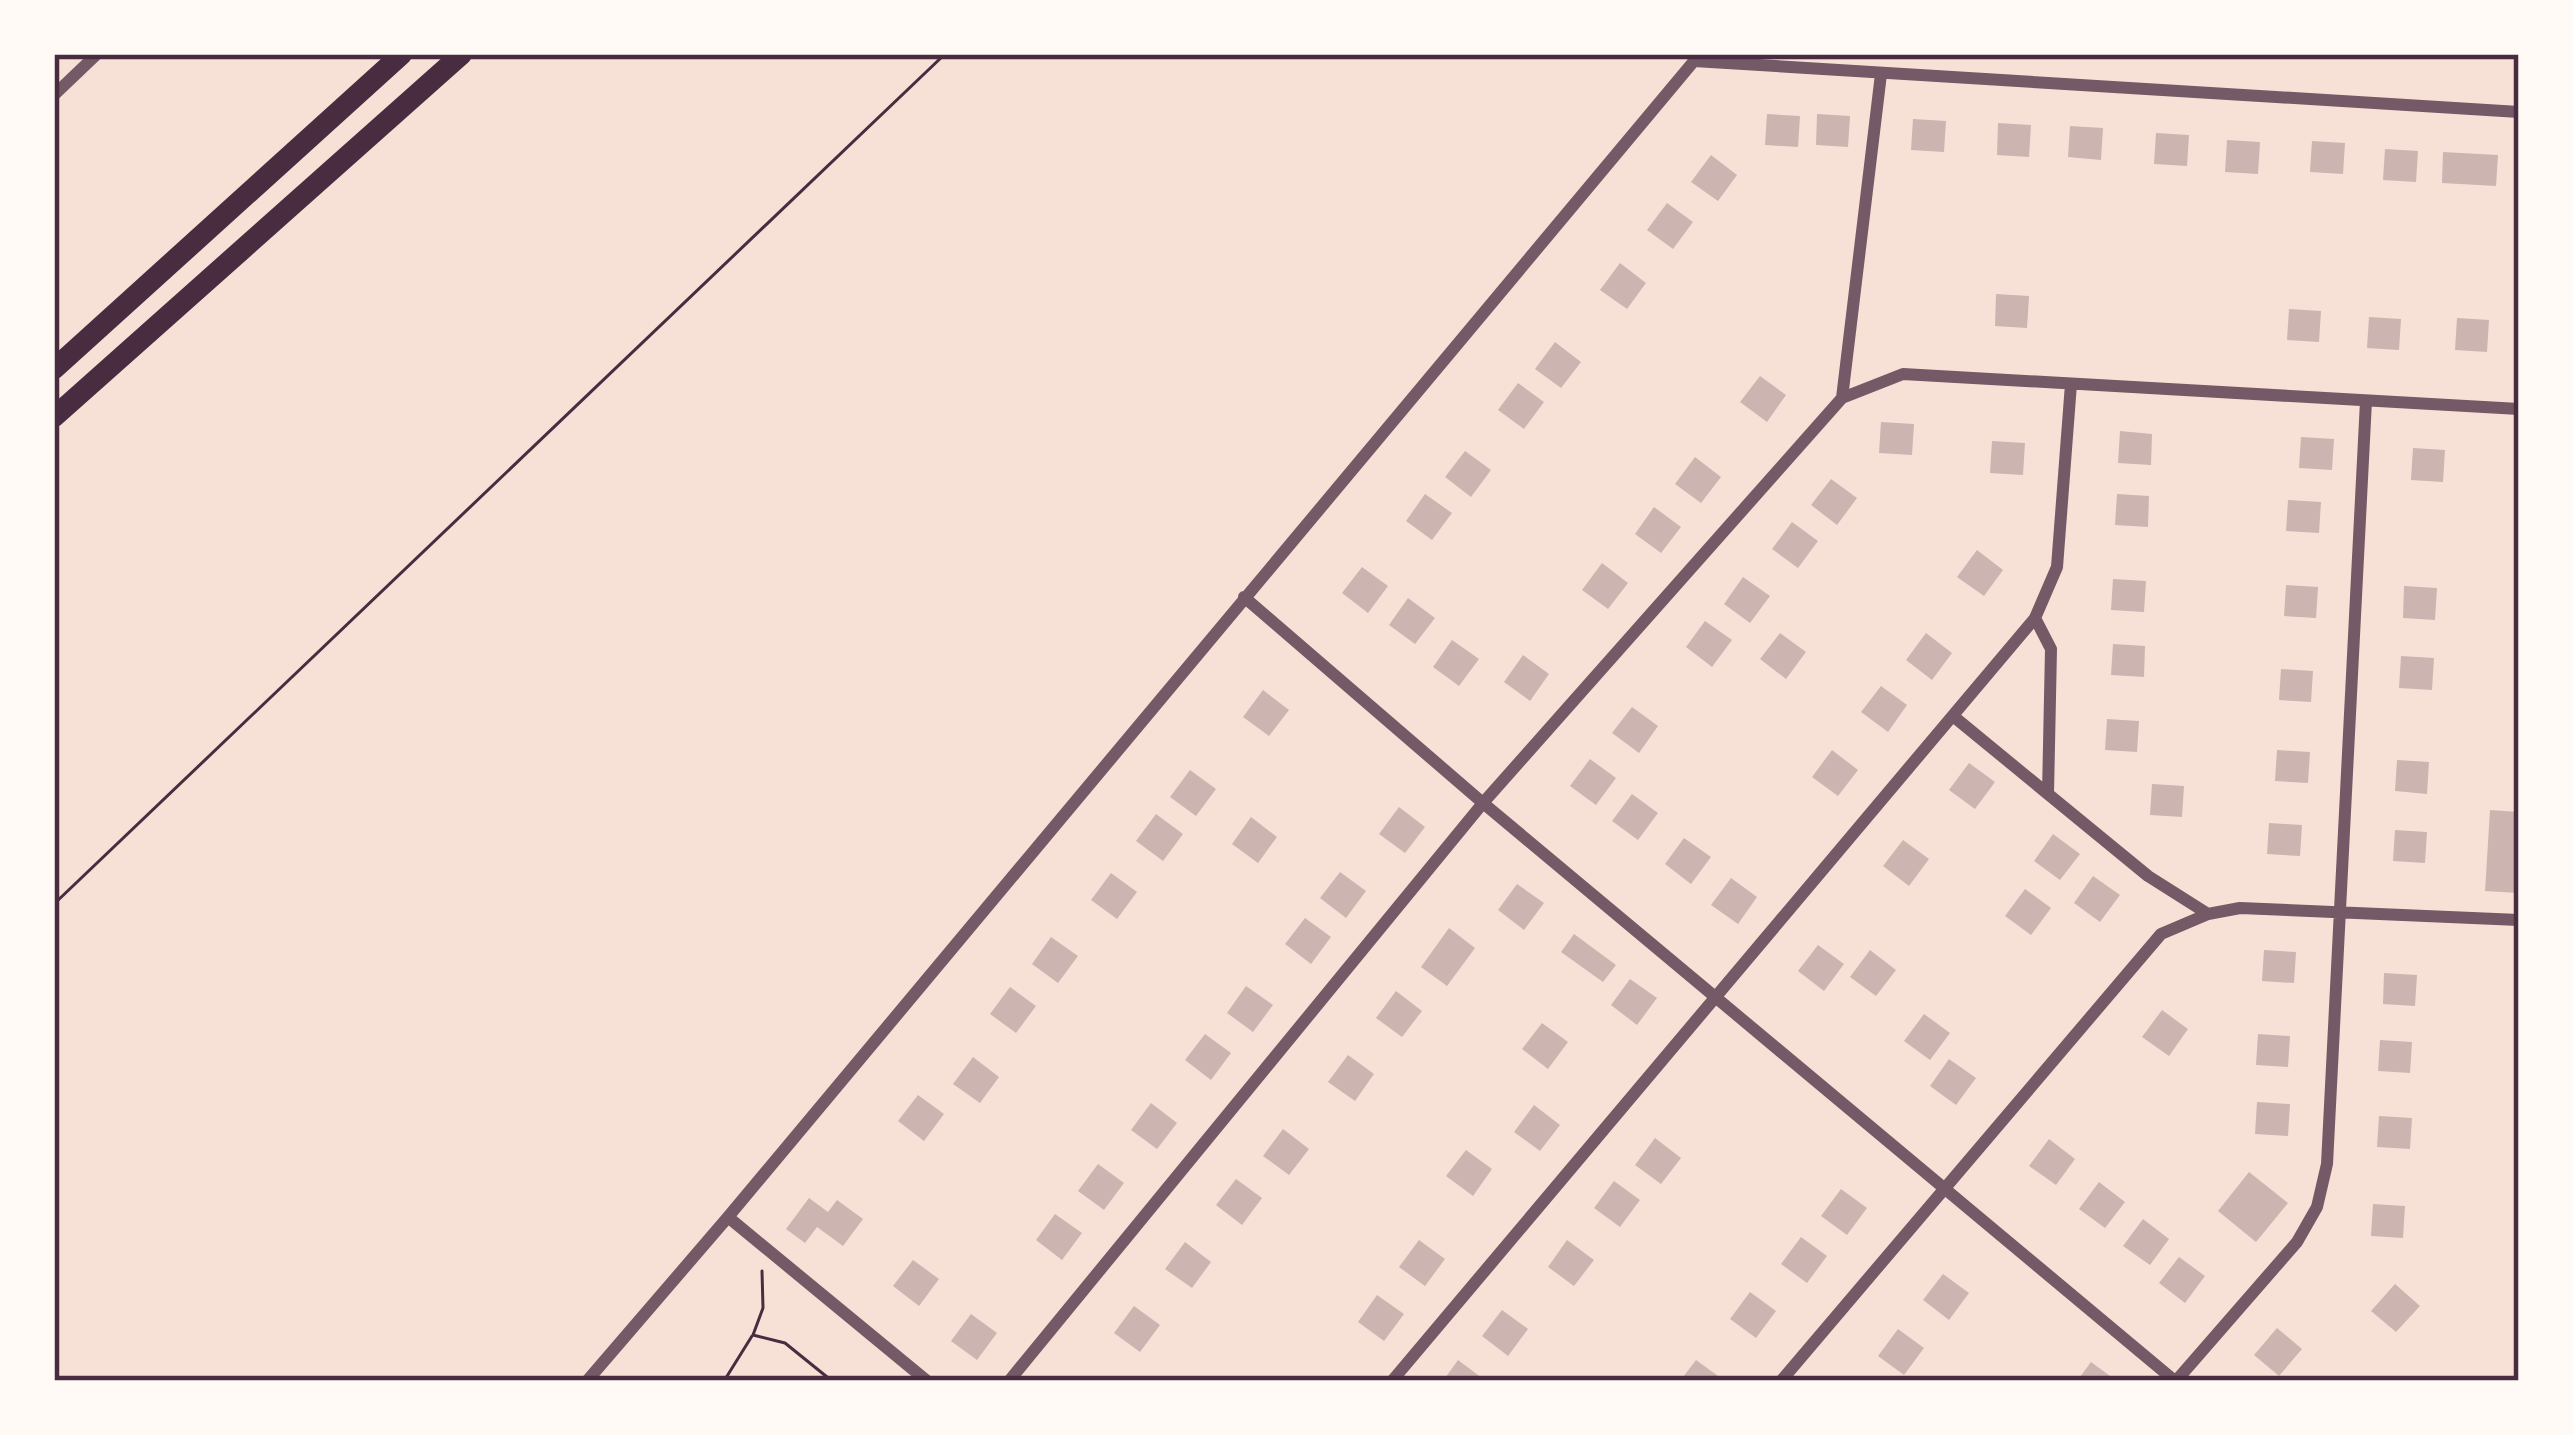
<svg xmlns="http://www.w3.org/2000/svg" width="2573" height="1435" font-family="Bitter,serif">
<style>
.building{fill:#ccb4b1}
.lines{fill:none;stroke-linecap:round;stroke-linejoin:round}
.path{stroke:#4a2c40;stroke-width:3}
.minor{stroke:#755966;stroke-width:12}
.trunk{stroke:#4a2c40;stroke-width:21}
.neatline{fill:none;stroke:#4a2c40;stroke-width:4.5}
</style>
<rect width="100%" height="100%" fill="#f7e1d7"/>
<path class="building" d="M1767,114L1800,116L1798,147L1765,145Z
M1817,114L1850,116L1848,147L1816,145Z
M1913,119L1946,121L1944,152L1911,150Z
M1998,123L2031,125L2029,157L1997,155Z
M2070,126L2103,128L2101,160L2068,157Z
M2156,133L2189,135L2187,166L2154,164Z
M2227,140L2260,142L2258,174L2225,172Z
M2312,141L2345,143L2343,174L2310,172Z
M2385,149L2418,151L2416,182L2383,180Z
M2443,152L2498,155L2496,186L2442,183Z
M1711,155L1737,175L1718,201L1691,182Z
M1667,203L1693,222L1673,249L1647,230Z
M1620,263L1646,283L1627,309L1600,290Z
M1996,294L2029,296L2027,328L1995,326Z
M2289,309L2321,311L2319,342L2287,340Z
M2369,317L2401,319L2399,350L2367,348Z
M2457,318L2489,320L2487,352L2455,350Z
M1555,342L1581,362L1561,388L1535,369Z
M1760,376L1786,395L1767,422L1740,402Z
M1518,383L1544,402L1524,429L1498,410Z
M1881,422L1914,424L1912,455L1879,453Z
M2120,431L2152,434L2151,465L2118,463Z
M2301,437L2334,439L2332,470L2299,468Z
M1992,441L2025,443L2023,475L1990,473Z
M2413,448L2445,450L2443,482L2411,480Z
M1465,451L1491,470L1471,497L1445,477Z
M1695,457L1721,477L1701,503L1675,484Z
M1831,479L1857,498L1837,525L1811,505Z
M1425,494L1452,513L1432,540L1406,521Z
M2117,494L2149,496L2148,527L2115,525Z
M2288,500L2321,502L2319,533L2286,531Z
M1654,507L1681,527L1661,553L1635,534Z
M1792,522L1818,541L1798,568L1772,549Z
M1977,550L2003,570L1984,596L1957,577Z
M1602,563L1628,583L1608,609L1582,590Z
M1362,567L1388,586L1368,613L1342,593Z
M1743,577L1770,596L1750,623L1724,604Z
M2113,579L2146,581L2144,612L2111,610Z
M2286,585L2318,587L2316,618L2284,616Z
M2404,586L2437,588L2435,620L2403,618Z
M1408,598L1435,618L1415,644L1389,625Z
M1705,621L1732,640L1712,667L1686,647Z
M1780,633L1806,652L1786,679L1760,659Z
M1926,633L1952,653L1932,680L1906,660Z
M1452,640L1479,659L1459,686L1433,667Z
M2113,644L2145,646L2144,677L2111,675Z
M1523,655L1549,674L1530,701L1504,682Z
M2401,656L2434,658L2432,690L2399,688Z
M2281,669L2313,671L2311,702L2279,700Z
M1881,686L1907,705L1888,732L1861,712Z
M1263,690L1289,710L1269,736L1243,717Z
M1632,707L1658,726L1639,753L1612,733Z
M2107,719L2139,721L2137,752L2105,750Z
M1832,750L1858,770L1838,796L1812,777Z
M2277,750L2310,752L2308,783L2275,781Z
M1590,759L1616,778L1596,805L1570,786Z
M2397,760L2429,762L2427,794L2395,791Z
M1969,763L1995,782L1975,809L1949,790Z
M1190,770L1216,789L1196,816L1170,797Z
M2152,784L2184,786L2182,817L2150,815Z
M1632,794L1658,813L1638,840L1612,821Z
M1399,807L1425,827L1405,853L1379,834Z
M2490,810L2519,812L2518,893L2485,891Z
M1156,814L1183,834L1163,861L1136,841Z
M1251,817L1277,837L1258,863L1232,844Z
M2269,823L2302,825L2300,856L2267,854Z
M2395,830L2427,832L2425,863L2393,861Z
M2053,834L2080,854L2060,880L2034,861Z
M1684,838L1711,857L1691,884L1665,864Z
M1903,840L1929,859L1909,886L1883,866Z
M1340,872L1366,891L1346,918L1320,898Z
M1111,873L1137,892L1117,919L1091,900Z
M2093,876L2120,895L2100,922L2074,903Z
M1731,878L1757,897L1738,924L1711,905Z
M1517,884L1544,903L1524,930L1498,910Z
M2025,889L2051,908L2031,935L2005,916Z
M1305,918L1331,937L1311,964L1285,944Z
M1449,928L1475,948L1447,986L1421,967Z
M1574,934L1616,965L1603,982L1561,952Z
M1051,937L1078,956L1058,983L1032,964Z
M1818,945L1844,964L1824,991L1798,971Z
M1870,950L1896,970L1876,996L1850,977Z
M2264,950L2296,952L2294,983L2262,981Z
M2384,973L2417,975L2415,1006L2383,1004Z
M1630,979L1657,998L1637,1025L1611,1005Z
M1246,986L1273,1005L1253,1032L1227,1013Z
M1010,987L1036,1006L1016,1033L990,1014Z
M1396,991L1422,1011L1402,1037L1376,1018Z
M2162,1010L2188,1029L2169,1056L2142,1037Z
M1924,1014L1950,1033L1930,1060L1904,1041Z
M1542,1023L1568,1042L1548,1069L1522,1049Z
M1205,1034L1231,1053L1211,1080L1185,1060Z
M2258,1034L2290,1036L2288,1067L2256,1065Z
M2380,1040L2412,1042L2410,1073L2378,1071Z
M1348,1055L1374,1074L1355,1101L1328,1082Z
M973,1057L999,1077L980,1103L953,1084Z
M1949,1059L1976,1078L1956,1105L1930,1086Z
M918,1095L944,1114L924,1141L898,1121Z
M2257,1102L2290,1104L2288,1136L2255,1134Z
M1151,1103L1177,1123L1157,1149L1131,1130Z
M1534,1105L1560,1125L1540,1151L1514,1132Z
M2379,1116L2412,1118L2410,1149L2377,1147Z
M1283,1129L1309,1149L1289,1175L1263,1156Z
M1655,1138L1681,1158L1661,1184L1635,1165Z
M2049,1139L2075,1159L2056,1185L2029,1166Z
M1466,1150L1492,1169L1473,1196L1446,1176Z
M1098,1164L1124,1183L1104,1210L1078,1191Z
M2249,1172L2288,1203L2256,1242L2218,1211Z
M1236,1179L1262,1198L1242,1225L1216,1205Z
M1614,1181L1640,1200L1620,1227L1594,1208Z
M2099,1182L2125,1202L2105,1228L2079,1209Z
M1841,1189L1867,1208L1847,1235L1821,1216Z
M809,1198L828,1212L837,1200L863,1219L843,1246L817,1227L805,1243L786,1229Z
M2373,1204L2405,1206L2403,1238L2371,1236Z
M1055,1214L1082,1233L1062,1260L1036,1240Z
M2143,1219L2169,1239L2150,1265L2123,1246Z
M1801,1237L1827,1256L1807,1283L1781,1264Z
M1419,1240L1445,1259L1425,1286L1399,1267Z
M1567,1240L1594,1260L1574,1286L1548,1267Z
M1185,1242L1211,1262L1192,1288L1165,1269Z
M2179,1257L2205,1276L2185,1303L2159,1283Z
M913,1260L939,1279L919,1306L893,1286Z
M1943,1274L1969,1293L1949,1320L1923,1300Z
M2395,1284L2420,1306L2396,1332L2371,1311Z
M1750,1292L1776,1311L1756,1338L1730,1319Z
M1377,1295L1404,1314L1384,1341L1358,1322Z
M1134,1306L1160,1325L1140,1352L1114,1333Z
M1502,1310L1528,1329L1508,1356L1482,1336Z
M971,1314L997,1333L977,1360L951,1341Z
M2277,1328L2302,1349L2279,1376L2254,1355Z
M1898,1329L1924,1348L1904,1375L1878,1356Z
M1458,1360L1486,1381H1443Z
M1696,1360L1725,1381H1680Z
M2091,1362L2117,1381H2077Z"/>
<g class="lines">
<path class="path" d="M54,904L945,54
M762,1271L763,1308L753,1335L785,1343L832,1381
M724,1381L752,1336"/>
<path class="minor" d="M54,95L97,54
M1842,398L1881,74
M1244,597L1483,803L2175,1381
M2035,618L2051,649L2048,794L2148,876L2208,914
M1953,716L2048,794
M728,1217L927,1381
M587,1381L728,1217L1694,61L2519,112
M1009,1381L1483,803L1842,398L1903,374L2519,409
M1392,1381L2035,618L2057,567L2071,384
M1781,1381L2161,934L2208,914L2240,908L2519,920
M2176,1381L2297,1242L2317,1207L2327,1164L2366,401"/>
<path class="trunk" d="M54,369L402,54
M54,417L462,54"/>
</g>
<rect width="2573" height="1435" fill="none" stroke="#fffaf5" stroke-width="114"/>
<rect x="57" y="57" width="2459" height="1321" class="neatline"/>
</svg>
